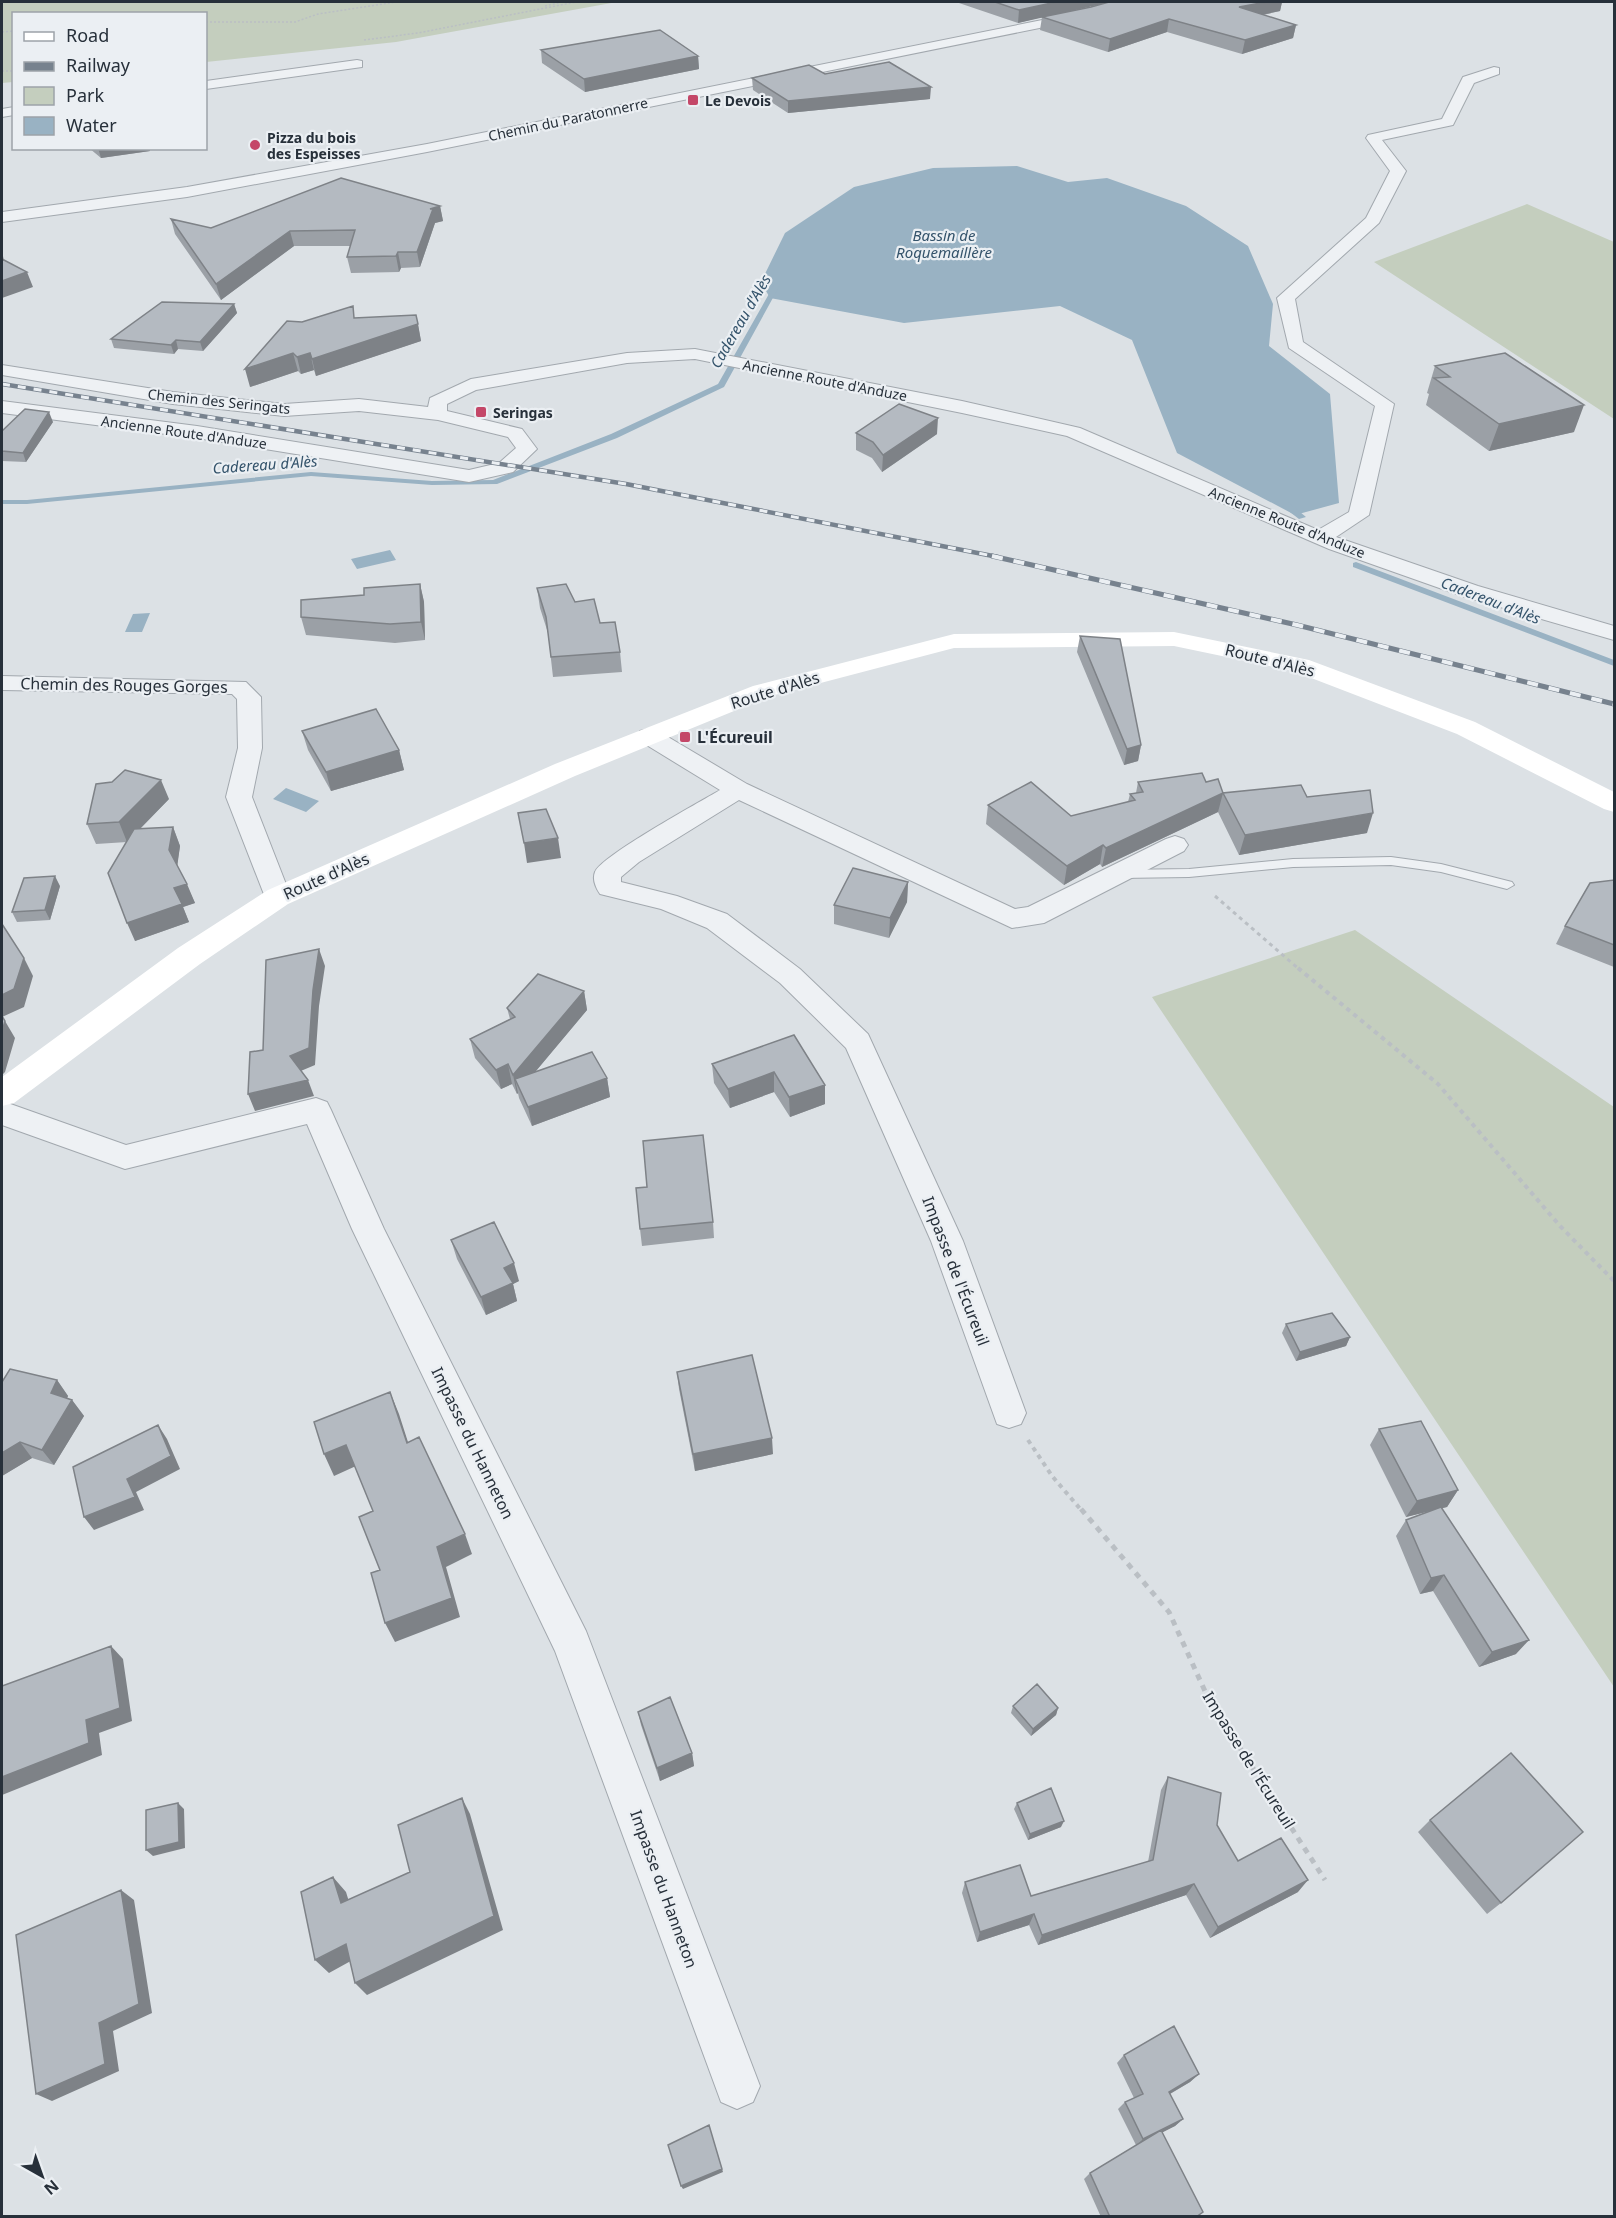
<svg xmlns="http://www.w3.org/2000/svg" width="1616" height="2218" font-family="'Noto Sans',sans-serif">
<style>
.green{fill:#c4cebe}
.water{fill:#99b2c3}
.lines{fill:none;stroke-linecap:round;stroke-linejoin:round}
.stream{fill:#99b2c3;fill-rule:evenodd}
.service-casing{stroke:#a2a8ae;stroke-width:2}
.minor-casing{stroke:#a2a8ae;stroke-width:2}
.path-far3{stroke:#babfc4;stroke-width:1.5;stroke-dasharray:2 2;stroke-linecap:butt}
.path-far2{stroke:#babfc4;stroke-width:3;stroke-dasharray:4 4;stroke-linecap:butt}
.path-far1{stroke:#babfc4;stroke-width:4;stroke-dasharray:4.5 4.5;stroke-linecap:butt}
.path{stroke:#babfc4;stroke-width:5;stroke-dasharray:6 6;stroke-linecap:butt}
.service{fill:#eef1f4;fill-rule:evenodd}
.minor{fill:#eef1f4;fill-rule:evenodd}
.secondary{fill:#fff;fill-rule:evenodd}
.rail-far1-casing{stroke:#77828e;stroke-width:4.5}
.rail-casing{stroke:#77828e;stroke-width:5}
.rail-far1{stroke:#ebeff3;stroke-width:3;stroke-dasharray:8;stroke-linecap:butt}
.rail{stroke:#ebeff3;stroke-width:4;stroke-dasharray:11;stroke-linecap:butt}
.wall{fill:#9ba0a6;fill-rule:evenodd}
.shaded-wall{fill:#7e8287}
.building{fill:#b4bac1;stroke:#7e8287;stroke-width:1.5}
.poi-dot{fill:#c44768;stroke:#ebeff3;stroke-width:2}
.labels{text-anchor:middle;dominant-baseline:central;stroke-width:4.5;stroke-linejoin:round;paint-order:stroke}
.far-poi-label{font-size:14px;font-weight:bold;fill:#27303a;stroke:#ebeff3;text-anchor:start}
.far-street-label{font-size:14px;fill:#27303a;stroke:#ebeff3}
.far-water-label{font-size:15px;font-style:italic;fill:#34536b;stroke:#ebeff3}
.street-label{font-size:16px;fill:#27303a;stroke:#ebeff3}
.poi-label{font-size:16px;font-weight:bold;fill:#27303a;stroke:#ebeff3;text-anchor:start}
</style>
<rect width="100%" height="100%" fill="#dce1e5"/>
<path class="green" d="M2,2H617L396,42L206,62V14H14L13,82L2,83Z
M1527,204L1614,242V419L1374,262Z
M1355,930L1614,1107V1687L1152,997Z"/>
<path class="water" d="M1017,166L1068,182L1107,178L1186,206L1248,246L1273,304L1269,346L1330,394L1339,503L1295,515L1177,453L1132,340L1060,306L904,323L770,298L761,282L785,233L854,187L933,168Z
M390,550L396,560L357,569L351,559Z
M150,613L142,632H125L133,614Z
M286,788L319,801L306,812L273,799Z"/>
<g class="lines">
<path class="stream" d="M777,283L780,285L724,387L617,438L497,484L432,485L311,476L27,504H2V500H27L311,472L432,481L493,480L611,434L718,384L774,285Z
M1282,502H1288L1306,517L1299,519L1282,506Z
M1356,562L1614,660V666L1353,567V563Z"/>
<defs>
<path id="service" d="M1391,857L1441,864L1512,882L1514,885L1507,889L1441,872L1391,865L1293,867L1189,877L1120,878L1113,874L1120,870L1189,869L1293,859Z"/>
<path id="minor" d="M1119,2H1137L1089,18L427,152L187,197L2,222V212L187,187L427,144L1087,11Z
M357,60L362,61V67L206,89V81Z
M1494,67L1499,68V74L1474,83L1453,125L1382,140L1406,171L1379,223L1295,299L1303,342L1394,404L1369,515L1336,537L1478,586L1614,626V640L1462,596L1329,549L1067,436L962,413L695,359L627,363L476,390L447,404V411L522,429L537,449L513,472L469,482L197,438L2,413V401L197,426L469,470L499,463L516,448L508,437L438,420L359,411L284,416L173,404L2,375V365L173,392L284,404L359,399L428,407L430,398L471,379L627,353L695,349L962,401L1080,428L1318,530L1349,512L1375,406L1289,348L1277,298L1366,218L1390,171L1366,138L1368,135L1442,119L1463,77Z
M14,107V115L2,117V109Z
M2,676L246,682L261,697L262,748L252,797L291,897L287,903L278,906L269,903L265,897L226,797L238,748L237,699L232,694L2,690Z
M649,729L658,731L747,784L1015,909L1028,907L1166,839L1175,836L1184,839L1188,845L1184,851L1044,923L1012,928L739,800L639,862L621,877V882L677,896L727,914L800,969L868,1034L963,1241L1026,1413L1021,1424L1009,1428L997,1424L931,1241L846,1048L780,983L707,928L661,909L600,894C596,888 592,879 595,872C601,856 700,802 720,790L640,741L637,736L640,731Z
M316,1098L327,1102L331,1110L384,1229L586,1631L760,2086L753,2102L737,2109L721,2102L555,1651L352,1229L307,1124L125,1169L2,1125V1101L126,1145Z"/>
</defs>
<use href="#service" class="service-casing"/>
<use href="#minor" class="minor-casing"/>
<path class="path-far3" d="M545,6L562,2
M206,22H295L318,14L396,2
M2,32L14,31
M364,40L418,33L576,2
M2,71H14"/>
<path class="path-far2" d="M1215,896L1300,970"/>
<path class="path-far1" d="M1298,968L1438,1084L1560,1226L1614,1281
M1028,1440L1052,1476L1082,1511"/>
<path class="path" d="M1081,1509L1169,1612L1209,1700L1325,1880"/>
<use href="#service" class="service"/>
<use href="#minor" class="minor"/>
<path class="secondary" d="M1174,632L1309,660L1475,722L1614,792V812L1604,809L1457,734L1293,671L1174,646L954,648L771,696L575,776L288,904L200,964L14,1103L2,1106V1077L178,948L268,890L555,764L753,686L954,634Z"/>
<defs>
<path id="rail-far1" d="M2,384L626,484L998,557"/>
<path id="rail" d="M992,556L1297,625L1614,704"/>
</defs>
<use href="#rail-far1" class="rail-far1-casing"/>
<use href="#rail" class="rail-casing"/>
<use href="#rail-far1" class="rail-far1"/>
<use href="#rail" class="rail"/>
</g>
<path class="wall" d="M956,2H1282L1280,11L1263,15L1296,25L1293,38L1242,54L1167,32L1108,52L1040,30L1042,17L1018,23ZM1103,3L1091,7L1048,16Z
M541,50L698,56L699,69L585,92L542,63Z
M825,74L930,99L788,113L753,90L752,78Z
M89,148H149L150,151L101,158Z
M440,206L443,221L435,223L420,267L401,268L399,272L351,273L347,257L351,246H294L221,300L175,234L171,219L211,228Z
M234,304L237,313L203,351L178,349L174,354L114,348L111,339Z
M416,315L421,341L316,376L314,370L301,374L298,371L250,387L302,322L356,318Z
M1435,366L1574,432L1489,451L1426,405L1429,394L1427,393Z
M53,422L26,462L2,461V431Z
M856,433L937,434L882,472L872,458L856,450Z
M420,584L424,602L425,640L395,643L306,635L301,617L364,595Z
M537,588L575,602L600,623L620,652L622,672L553,677L548,633L540,608Z
M1080,636L1141,745L1138,761L1124,765L1077,652Z
M302,731L399,750L404,770L331,791L308,750Z
M1138,782H1206L1223,793L1307,797L1367,833L1239,855L1218,812L1102,867L1100,864L1064,885L986,824L988,805L1071,816L1128,802L1130,794L1136,793Z
M169,799L140,829L173,827L180,846L177,865L195,903L183,907L189,922L135,941L127,842L96,844L87,824Z
M1614,880V967L1556,944L1565,926Z
M908,882L907,902L889,938L834,924V905Z
M60,886L50,920L17,922L12,912Z
M584,991L587,1010L536,1071L607,1078L610,1097L532,1126L519,1098L518,1093L517,1094L512,1084L501,1089L475,1058L470,1039L510,1019L507,1008Z
M794,1035L825,1104L790,1117L774,1092L730,1108L714,1083L712,1064Z
M647,1187L713,1222L714,1238L642,1246L640,1229Z
M451,1240L519,1281L513,1284L517,1301L486,1315L457,1259Z
M1286,1324L1350,1337L1346,1346L1296,1361L1282,1333Z
M677,1372L773,1454L695,1471L679,1389Z
M57,1380L68,1396L67,1398L72,1400L84,1416L54,1465L32,1458L2,1476V1382Z
M1379,1429L1458,1490L1447,1507L1442,1508L1516,1654L1479,1667L1433,1591L1420,1594L1396,1536L1406,1520L1433,1510L1406,1517L1370,1445Z
M1013,1706L1058,1708L1056,1715L1031,1736L1011,1713Z
M638,1712L692,1753L694,1766L660,1781L641,1725Z
M1168,1777L1217,1825L1238,1861L1298,1892L1210,1938L1186,1895L1038,1945L1029,1925L977,1942L962,1893L965,1882L1031,1896L1148,1862L1161,1790Z
M1017,1803L1061,1827L1028,1840L1014,1809Z
M1430,1820L1501,1903L1487,1914L1418,1832Z
M1124,2055L1199,2074L1190,2082L1170,2094L1183,2119L1175,2126L1162,2132L1196,2217H1101L1084,2179L1090,2173L1136,2145L1118,2109L1125,2102L1134,2098L1117,2063Z"/>
<path class="shaded-wall" d="M1056,2H1111L1018,23L1019,10Z
M1266,2H1282L1280,11L1237,20L1239,7Z
M1169,19L1167,32L1108,52L1110,39Z
M1296,25L1293,38L1242,54L1245,40Z
M698,56L699,69L585,92L584,79Z
M931,87L930,99L788,113V101Z
M98,148H149L150,151L101,158Z
M440,206L443,221L435,223L420,267L417,252L430,209Z
M290,231L294,246L221,300L216,284Z
M2,248V250L6,274L2,263Z
M398,252L401,268L399,272L396,256Z
M27,272L33,287L2,298V281Z
M234,304L237,313L203,351L200,342Z
M418,324L421,341L316,376L312,359Z
M176,340L178,349L174,354L171,345Z
M293,353L298,371L250,387L245,369Z
M310,353L314,370L301,374L297,357Z
M1584,405L1574,432L1489,451L1499,424Z
M49,412L53,422L26,462L23,453Z
M938,418L937,434L882,472L883,455Z
M420,584L424,602L425,640L421,622Z
M1141,745L1138,761L1124,765L1127,749Z
M399,750L404,770L331,791L326,772Z
M161,780L169,799L127,842L119,822Z
M1223,793L1218,812L1102,867L1106,848Z
M1373,813L1367,833L1239,855L1245,835Z
M173,827L180,846L177,868L169,850Z
M558,838L561,858L527,863L524,843Z
M1103,845L1100,864L1064,885L1067,866Z
M55,876L60,886L50,920L45,910Z
M908,882L907,902L889,938L890,918Z
M187,884L195,903L183,907L189,922L135,941L127,923L174,888Z
M319,949L325,966L319,1006L315,1065L296,1073L290,1056Z
M24,958L33,976L24,1007L2,1017V995Z
M584,991L587,1010L520,1090L515,1079L518,1093L517,1094L513,1075Z
M5,1021L15,1038L5,1072L2,1075V1031Z
M508,1064L512,1084L501,1089L496,1070Z
M774,1072V1092L730,1108L728,1089Z
M607,1078L610,1097L532,1126L528,1107Z
M308,1080L314,1096L255,1111L248,1094Z
M825,1085V1104L790,1117L789,1097Z
M514,1263L519,1281L513,1284L517,1301L486,1315L481,1297L504,1268Z
M1350,1337L1346,1346L1296,1361L1300,1352Z
M57,1380L68,1396L62,1409L51,1393Z
M390,1392L399,1414L415,1464L407,1443Z
M72,1400L84,1416L54,1465L42,1450Z
M158,1425L167,1439L180,1469L136,1492L144,1510L94,1530L84,1517L127,1479Z
M772,1438L773,1454L695,1471L693,1454Z
M20,1442L32,1458L2,1476V1453Z
M346,1445L356,1466L334,1476L324,1454Z
M1458,1490L1447,1507L1406,1517L1417,1501Z
M465,1534L472,1554L446,1567L460,1617L395,1642L385,1623L437,1547Z
M1444,1575L1433,1591L1420,1594L1431,1578Z
M1529,1640L1516,1654L1479,1667L1492,1652Z
M111,1646L123,1659L132,1721L99,1733L102,1755L2,1795V1777L86,1720Z
M1058,1708L1056,1715L1031,1736L1033,1729Z
M692,1753L694,1766L660,1781L657,1768Z
M462,1798L470,1814L503,1930L367,1995L355,1983Z
M178,1803L184,1809L185,1848L153,1856L146,1850Z
M1064,1821L1061,1827L1028,1840L1030,1834Z
M333,1877L346,1892L354,1918L341,1903Z
M1308,1880L1298,1892L1210,1938L1218,1927Z
M1194,1884L1186,1895L1038,1945L1042,1935Z
M121,1890L134,1900L152,2013L113,2031L119,2071L52,2101L36,2094L99,2023Z
M1034,1914L1029,1925L977,1942L980,1932Z
M346,1944L358,1957L329,1973L315,1960Z
M1199,2074L1190,2082L1161,2099L1169,2092Z
M1183,2119L1175,2126L1136,2146L1143,2139Z
M709,2125L723,2172L683,2189L681,2186Z"/>
<path class="building" d="M995,2H1056L1019,10Z
M1109,2H1266L1239,7L1296,25L1245,40L1169,19L1110,39L1042,17L1091,7Z
M660,30L698,56L584,79L541,50Z
M889,62L931,87L788,101L752,78L809,65L825,74Z
M341,178L440,206L430,209H433L417,252H398L396,256L347,257L355,230L290,231L216,284L171,219L211,228Z
M2,259L27,272L2,281Z
M162,302L234,304L200,342L176,340L171,345L111,339Z
M353,306L354,318L416,315L418,324L312,359L310,353L297,357L293,353L245,369L287,321L302,322Z
M1505,353L1584,405L1499,424L1434,378L1450,377L1435,366Z
M899,404L938,418L883,455L873,442L856,433Z
M25,409L49,412L23,453L2,451V431Z
M420,584L421,622L390,624L301,617V600L364,595V588Z
M566,584L575,602L594,599L600,623L615,622L620,652L551,657L546,617L537,588Z
M1080,636L1120,639L1141,745L1127,749Z
M376,709L399,750L326,772L302,731Z
M125,770L161,780L119,822L87,824L96,784L112,782Z
M1202,773L1206,782L1218,779L1223,793L1106,848L1103,845L1067,866L988,805L1031,782L1071,816L1135,800L1130,794L1143,792L1138,782Z
M1301,785L1307,797L1370,790L1373,813L1245,835L1223,793Z
M546,809L558,838L524,843L518,813Z
M173,827L169,850L187,884L174,888L182,904L127,923L108,873L134,829Z
M853,868L908,882L890,918L834,905Z
M55,876L45,910L12,912L24,878Z
M1614,880V945L1565,926L1590,883Z
M2,924L24,958L14,989L2,995Z
M319,949L313,990L309,1048L290,1056L308,1080L248,1094L250,1052L263,1050L266,960Z
M538,974L584,991L513,1075L508,1064L496,1070L470,1039L515,1017L507,1008Z
M2,1016L5,1021L2,1031Z
M794,1035L825,1085L789,1097L774,1072L728,1089L712,1064Z
M592,1052L607,1078L528,1107L515,1079Z
M703,1135L713,1222L640,1229L636,1188L647,1187L643,1141Z
M494,1222L514,1263L504,1268L513,1283L481,1297L451,1240Z
M1332,1313L1350,1337L1300,1352L1286,1324Z
M752,1355L772,1438L693,1454L677,1372Z
M10,1369L57,1380L51,1393L72,1400L42,1450L20,1442L2,1453V1382Z
M390,1392L407,1443L419,1437L465,1534L437,1547L452,1598L385,1623L371,1573L380,1570L359,1517L373,1511L346,1445L324,1454L314,1422Z
M1421,1421L1458,1490L1417,1501L1379,1429Z
M158,1425L171,1456L127,1479L135,1497L84,1517L73,1467Z
M1441,1507L1529,1640L1492,1652L1444,1575L1431,1578L1406,1520Z
M111,1646L120,1708L86,1720L89,1743L2,1777V1686Z
M1037,1684L1058,1708L1033,1729L1013,1706Z
M670,1697L692,1753L657,1768L638,1712Z
M1511,1753L1583,1832L1501,1903L1430,1820Z
M1168,1777L1221,1793L1217,1825L1238,1861L1281,1838L1308,1880L1218,1927L1194,1884L1042,1935L1034,1914L980,1932L965,1882L1020,1865L1031,1896L1153,1860Z
M1051,1788L1064,1821L1030,1834L1017,1803Z
M462,1798L494,1916L355,1983L346,1944L315,1960L301,1892L333,1877L341,1903L410,1872L398,1825Z
M178,1803L179,1842L146,1850V1810Z
M121,1890L139,2004L99,2023L105,2064L36,2094L16,1935Z
M1174,2026L1199,2074L1169,2092L1183,2119L1143,2139L1125,2102L1143,2094L1124,2055Z
M709,2125L722,2169L681,2186L668,2145Z
M1161,2130L1203,2212L1196,2217H1110L1090,2173Z"/>
<g class="poi-dot">
<rect x="687" y="94" width="12" height="12" rx="3"/>
<circle cx="255" cy="145" r="6"/>
<rect x="475" y="406" width="12" height="12" rx="3"/>
<rect x="679" y="731" width="12" height="12" rx="3"/>
</g>
<g class="labels">
<g class="far-poi-label">
<text x="705" y="100">Le Devois</text>
<text x="267" y="137">Pizza du bois<tspan x="267" dy="16">des Espeisses</tspan></text>
<text x="493" y="412">Seringas</text>
</g>
<g class="far-street-label">
<text transform="translate(568 119) rotate(-12)">Chemin du Paratonnerre</text>
<text transform="translate(825 380) rotate(11)">Ancienne Route d'Anduze</text>
<text transform="translate(219 401) rotate(6)">Chemin des Seringats</text>
<text transform="translate(184 432) rotate(8)">Ancienne Route d'Anduze</text>
<text transform="translate(1287 522) rotate(22)">Ancienne Route d'Anduze</text>
</g>
<g class="far-water-label">
<text x="944" y="235">Bassin de<tspan x="944" dy="17">Roquemaillère</tspan></text>
<text transform="translate(740 321) rotate(-60)">Cadereau d'Alès</text>
<text transform="translate(265 464) rotate(-4)">Cadereau d'Alès</text>
<text transform="translate(1491 600) rotate(21)">Cadereau d'Alès</text>
</g>
<g class="street-label">
<text transform="translate(1270 660) rotate(14)">Route d'Alès</text>
<text transform="translate(124 685) rotate(1)">Chemin des Rouges Gorges</text>
<text transform="translate(775 690) rotate(-17)">Route d'Alès</text>
<text transform="translate(326 876) rotate(-24)">Route d'Alès</text>
<text transform="translate(956 1271) rotate(69)">Impasse de l'Écureuil</text>
<text transform="translate(473 1443) rotate(64)">Impasse du Hanneton</text>
<text transform="translate(1249 1760) rotate(58)">Impasse de l'Écureuil</text>
<text transform="translate(664 1889) rotate(70)">Impasse du Hanneton</text>
</g>
<g class="poi-label">
<text x="697" y="737">L'Écureuil</text>
</g>
</g>
<rect width="1616" height="2218" fill="none" stroke="#27303a" stroke-width="6"/>
<rect x="12" y="12" width="195" height="138" fill="#ebeff3" stroke="#9da3a9" stroke-width="1.5"/>
<rect x="24" y="32" width="30" height="9" fill="#ffffff" stroke="#9da3a9" stroke-width="1.5"/>
<text x="66" y="42" font-size="18" fill="#27303a">Road</text>
<rect x="24" y="62" width="30" height="9" fill="#77828e" stroke="#9da3a9" stroke-width="1.5"/>
<text x="66" y="72" font-size="18" fill="#27303a">Railway</text>
<rect x="24" y="87" width="30" height="18" fill="#c4cebe" stroke="#9da3a9" stroke-width="1.5"/>
<text x="66" y="102" font-size="18" fill="#27303a">Park</text>
<rect x="24" y="117" width="30" height="18" fill="#99b2c3" stroke="#9da3a9" stroke-width="1.5"/>
<text x="66" y="132" font-size="18" fill="#27303a">Water</text>
<g transform="translate(42 2176) rotate(140)" stroke="#ebeff3" stroke-width="4.5" paint-order="stroke">
<path d="M0-4.5L10 22L0 15L-10 22Z" fill="#27303a"/>
<text y="-9" font-size="16" font-weight="bold" text-anchor="middle" fill="#27303a">N</text>
</g>
</svg>
